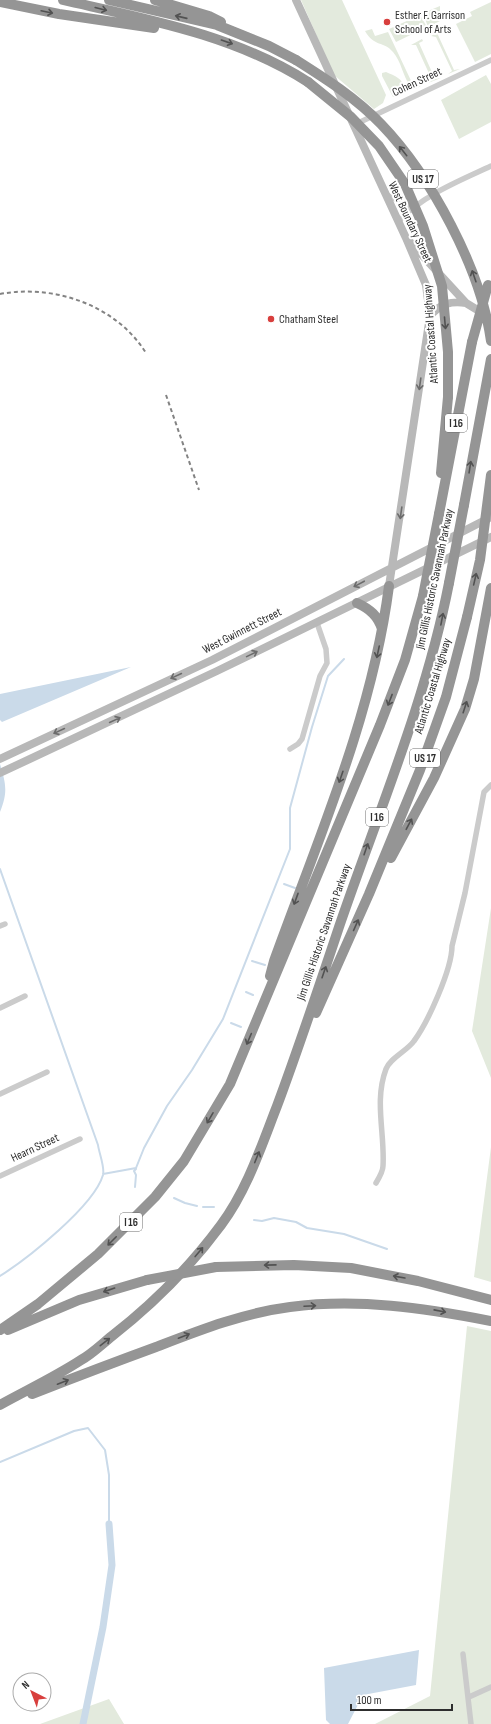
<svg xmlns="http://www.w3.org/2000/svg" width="491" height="1724" font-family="'Sofia Sans Condensed',sans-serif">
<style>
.green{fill:#e3eadd}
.water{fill:#cadae9}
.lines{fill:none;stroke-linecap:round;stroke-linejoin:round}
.stream{stroke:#cadae9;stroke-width:2}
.canal{stroke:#cadae9;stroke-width:7}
.street{stroke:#cbcbcb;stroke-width:5.5}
.secondary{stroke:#b8b8b8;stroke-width:8}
.highway{stroke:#959595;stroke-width:10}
.rail{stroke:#838383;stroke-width:2;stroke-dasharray:4 3;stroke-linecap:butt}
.highway-bridge{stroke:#959595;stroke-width:10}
.oneway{stroke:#525252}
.oneway2{stroke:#6c6c6c}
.poi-dot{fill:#d83f3d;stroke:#fff;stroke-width:1.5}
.labels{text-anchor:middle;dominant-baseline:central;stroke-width:4;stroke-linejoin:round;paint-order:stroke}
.shield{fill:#fff;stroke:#6d6d6d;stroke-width:1}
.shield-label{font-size:11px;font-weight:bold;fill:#2e2e2e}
.poi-label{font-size:12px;fill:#2e2e2e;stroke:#fff;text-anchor:start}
.street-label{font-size:12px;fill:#2e2e2e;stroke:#fff}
</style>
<rect width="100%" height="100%" fill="#fff"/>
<path class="green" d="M301,0H342L386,95L383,103L374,109L334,75Z
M491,2V54L475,62L456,24L472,16L470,12Z
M440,6V12L438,15L440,21L428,27L423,13Z
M420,15L427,27L396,42L389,29Z
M372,29L375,36L388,32L414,87L421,86L415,89L410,86C403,76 401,61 393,52C384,41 374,47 365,31Z
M442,30L443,32L438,35L454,70L460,69L448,74L452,71L436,37L431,36Z
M422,39L423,41L419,43L435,79L441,78L428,83L432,80L416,45H411Z
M386,72C395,76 403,78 404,89L399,96L393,97L382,76V73Z
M486,75L491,84V122L459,139L441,100Z
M491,908V1078L472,1031Z
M491,1147V1282L474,1277Z
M467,1326L491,1331V1724H375L430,1696Z
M109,1699L124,1724H40Z"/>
<path class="water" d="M131,667L2,722L0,720V694Z
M0,764C6,784 8,792 0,812Z
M419,1650L416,1685L363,1695L348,1724H330L326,1720L324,1668Z"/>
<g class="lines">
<path class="stream" d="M0,869L98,1145C99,1153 105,1167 103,1175C94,1206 27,1259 0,1276
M284,884L295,888
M252,961L265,965
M246,992L253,995
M231,1023L241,1027
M103,1174L136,1168L144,1148L167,1106L192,1070L223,1019L290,849V808L312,727L328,676L344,659
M135,1187L136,1175L134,1171L136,1169
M174,1198L185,1203L197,1206
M203,1207H214
M254,1220L262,1221L274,1218L296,1222L307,1228L344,1234L387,1249
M0,1462L74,1431L88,1428L105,1450L109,1475V1524"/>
<path class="canal" d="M83,1724L103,1627L112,1565L109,1524"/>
<path class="street" d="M356,124L491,60
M385,194L413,208
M399,221C423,195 459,181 491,166
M290,749L298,744L302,739L320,676L327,663L326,649L317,623
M0,926L5,924
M0,1008L25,996
M0,1094L47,1072
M0,1176L80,1139
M376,1183C379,1178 383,1171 383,1166C385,1133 374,1101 386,1069C390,1058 407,1051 414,1041C428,1022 452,969 452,946L465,893L484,792L491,785
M463,1654L471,1724
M469,1697L491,1687"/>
<path class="secondary" d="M296,0L406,238L426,285L430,316L389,586
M410,242L466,303L484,314
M430,316C441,303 451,301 466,303
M0,759L212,660L491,517
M0,773L217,671L491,537"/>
<path class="highway" d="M63,0C146,19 235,35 308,82
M109,0L217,25L269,46L296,60
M155,0L209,16L221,22
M0,2L59,14L154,28
M441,473L448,397
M464,505L491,359
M439,514L472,342
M357,603C370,609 378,616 382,629
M391,858L434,778L465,709L474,679L491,588
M270,976L274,961C318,839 372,717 389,586
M316,1013L369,894L420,770L446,697L467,617
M216,1267L294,1265L351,1268L418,1281L491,1300
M0,1330L38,1304L98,1254L155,1197L184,1161L230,1084L380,725L405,660L423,596
M8,1330L79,1300L147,1280
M32,1394C73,1378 115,1362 156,1347C200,1330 243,1313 290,1307C358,1298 424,1308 491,1321
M0,1405C27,1390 55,1377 81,1360C92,1354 102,1344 112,1336C153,1304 190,1267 221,1225C247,1190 261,1147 277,1106C299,1047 319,987 339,927C378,813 426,701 449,583"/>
<path class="rail" d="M0,294C54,284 116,305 146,353
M166,395L199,490"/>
<path class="highway-bridge" d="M296,60C326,79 356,98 381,124C431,176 481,269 491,341
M308,82L351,117L379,146L405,184L423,226L442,286L448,352V397
M472,342L488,285
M449,583L464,505
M423,596L439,514
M467,617L480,560L491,475
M147,1280L216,1267"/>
</g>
<defs><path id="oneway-shaft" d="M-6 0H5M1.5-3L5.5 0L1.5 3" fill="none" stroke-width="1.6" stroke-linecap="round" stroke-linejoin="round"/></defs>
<g class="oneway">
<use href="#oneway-shaft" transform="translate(101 9) rotate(14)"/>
<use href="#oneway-shaft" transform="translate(47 12) rotate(12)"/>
<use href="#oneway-shaft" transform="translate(181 17) rotate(-167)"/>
<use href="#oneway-shaft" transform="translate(227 42) rotate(19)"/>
<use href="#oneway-shaft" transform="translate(403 151) rotate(-129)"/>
<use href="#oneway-shaft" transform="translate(474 276) rotate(-109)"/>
<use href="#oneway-shaft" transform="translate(445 323) rotate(85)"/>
<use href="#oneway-shaft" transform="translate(470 467) rotate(-81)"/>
<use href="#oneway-shaft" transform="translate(475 579) rotate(-77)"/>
<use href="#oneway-shaft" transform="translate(442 619) rotate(-79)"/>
<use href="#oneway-shaft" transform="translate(378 652) rotate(102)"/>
<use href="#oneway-shaft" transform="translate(390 700) rotate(111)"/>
<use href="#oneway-shaft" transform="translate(465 707) rotate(-72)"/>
<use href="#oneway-shaft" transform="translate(341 777) rotate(109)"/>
<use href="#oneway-shaft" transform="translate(409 824) rotate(-62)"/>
<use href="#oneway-shaft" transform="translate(366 849) rotate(-71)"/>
<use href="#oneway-shaft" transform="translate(296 899) rotate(110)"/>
<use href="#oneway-shaft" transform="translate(356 925) rotate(-66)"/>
<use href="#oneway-shaft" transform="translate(324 972) rotate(-71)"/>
<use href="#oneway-shaft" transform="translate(249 1039) rotate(113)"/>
<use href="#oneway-shaft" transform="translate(210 1118) rotate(120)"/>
<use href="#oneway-shaft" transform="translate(257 1157) rotate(-68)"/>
<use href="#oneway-shaft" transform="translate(112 1241) rotate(135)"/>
<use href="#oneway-shaft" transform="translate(199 1252) rotate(-50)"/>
<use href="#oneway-shaft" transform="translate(270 1265) rotate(179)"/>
<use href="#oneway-shaft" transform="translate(399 1277) rotate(-170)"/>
<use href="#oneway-shaft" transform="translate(109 1290) rotate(161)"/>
<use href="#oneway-shaft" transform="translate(310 1306) rotate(-3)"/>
<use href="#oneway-shaft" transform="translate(440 1311) rotate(11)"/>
<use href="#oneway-shaft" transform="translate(184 1336) rotate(-21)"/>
<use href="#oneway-shaft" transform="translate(105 1342) rotate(-38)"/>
<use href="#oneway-shaft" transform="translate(63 1382) rotate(-21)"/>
</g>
<g class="oneway2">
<use href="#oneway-shaft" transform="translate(420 384) rotate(98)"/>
<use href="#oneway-shaft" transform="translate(401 513) rotate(98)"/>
<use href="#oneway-shaft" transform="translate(359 584) rotate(152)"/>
<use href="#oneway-shaft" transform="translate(252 654) rotate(-26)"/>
<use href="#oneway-shaft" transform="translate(176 676) rotate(155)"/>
<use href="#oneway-shaft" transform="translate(115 720) rotate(-25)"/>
<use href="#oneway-shaft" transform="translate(59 731) rotate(155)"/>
</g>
<g class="poi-dot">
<circle cx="387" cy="22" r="4"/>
<circle cx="271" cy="319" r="4"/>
</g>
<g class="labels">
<g class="shield">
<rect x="408" y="170" width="30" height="18" rx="3"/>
<rect x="445" y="414" width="22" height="18" rx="3"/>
<rect x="410" y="749" width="30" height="18" rx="3"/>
<rect x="366" y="808" width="22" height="18" rx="3"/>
<rect x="120" y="1213" width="22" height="18" rx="3"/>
</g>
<g class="shield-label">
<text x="423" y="179">US 17</text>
<text x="456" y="423">I 16</text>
<text x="425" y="758">US 17</text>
<text x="377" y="817">I 16</text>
<text x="131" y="1222">I 16</text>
</g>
<g class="poi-label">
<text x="395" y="15">Esther F. Garrison<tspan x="395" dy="14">School of Arts</tspan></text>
<text x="279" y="319">Chatham Steel</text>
</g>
<g class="street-label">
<text transform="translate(417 82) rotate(-25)">Cohen Street</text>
<text transform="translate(410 222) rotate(65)">West Boundary Street</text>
<text transform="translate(431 334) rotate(-94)">Atlantic Coastal Highway</text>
<text transform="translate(435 579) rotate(-78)">Jim Gillis Historic Savannah Parkway</text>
<text transform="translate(242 631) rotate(-27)">West Gwinnett Street</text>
<text transform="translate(433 686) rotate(-73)">Atlantic Coastal Highway</text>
<text transform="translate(324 932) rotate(-71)">Jim Gillis Historic Savannah Parkway</text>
<text transform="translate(35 1148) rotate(-25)">Hearn Street</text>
</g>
</g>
<g transform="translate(32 1692) rotate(318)"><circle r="19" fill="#ffffff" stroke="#ababab"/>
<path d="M0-3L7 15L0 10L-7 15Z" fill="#d83f3d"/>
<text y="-6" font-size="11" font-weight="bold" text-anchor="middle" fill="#2e2e2e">N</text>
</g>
<path d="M351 1704v6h101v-6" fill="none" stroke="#2e2e2e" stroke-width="2"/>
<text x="357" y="1704" font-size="12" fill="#2e2e2e" stroke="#ffffff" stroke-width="3" paint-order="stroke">100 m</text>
</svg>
